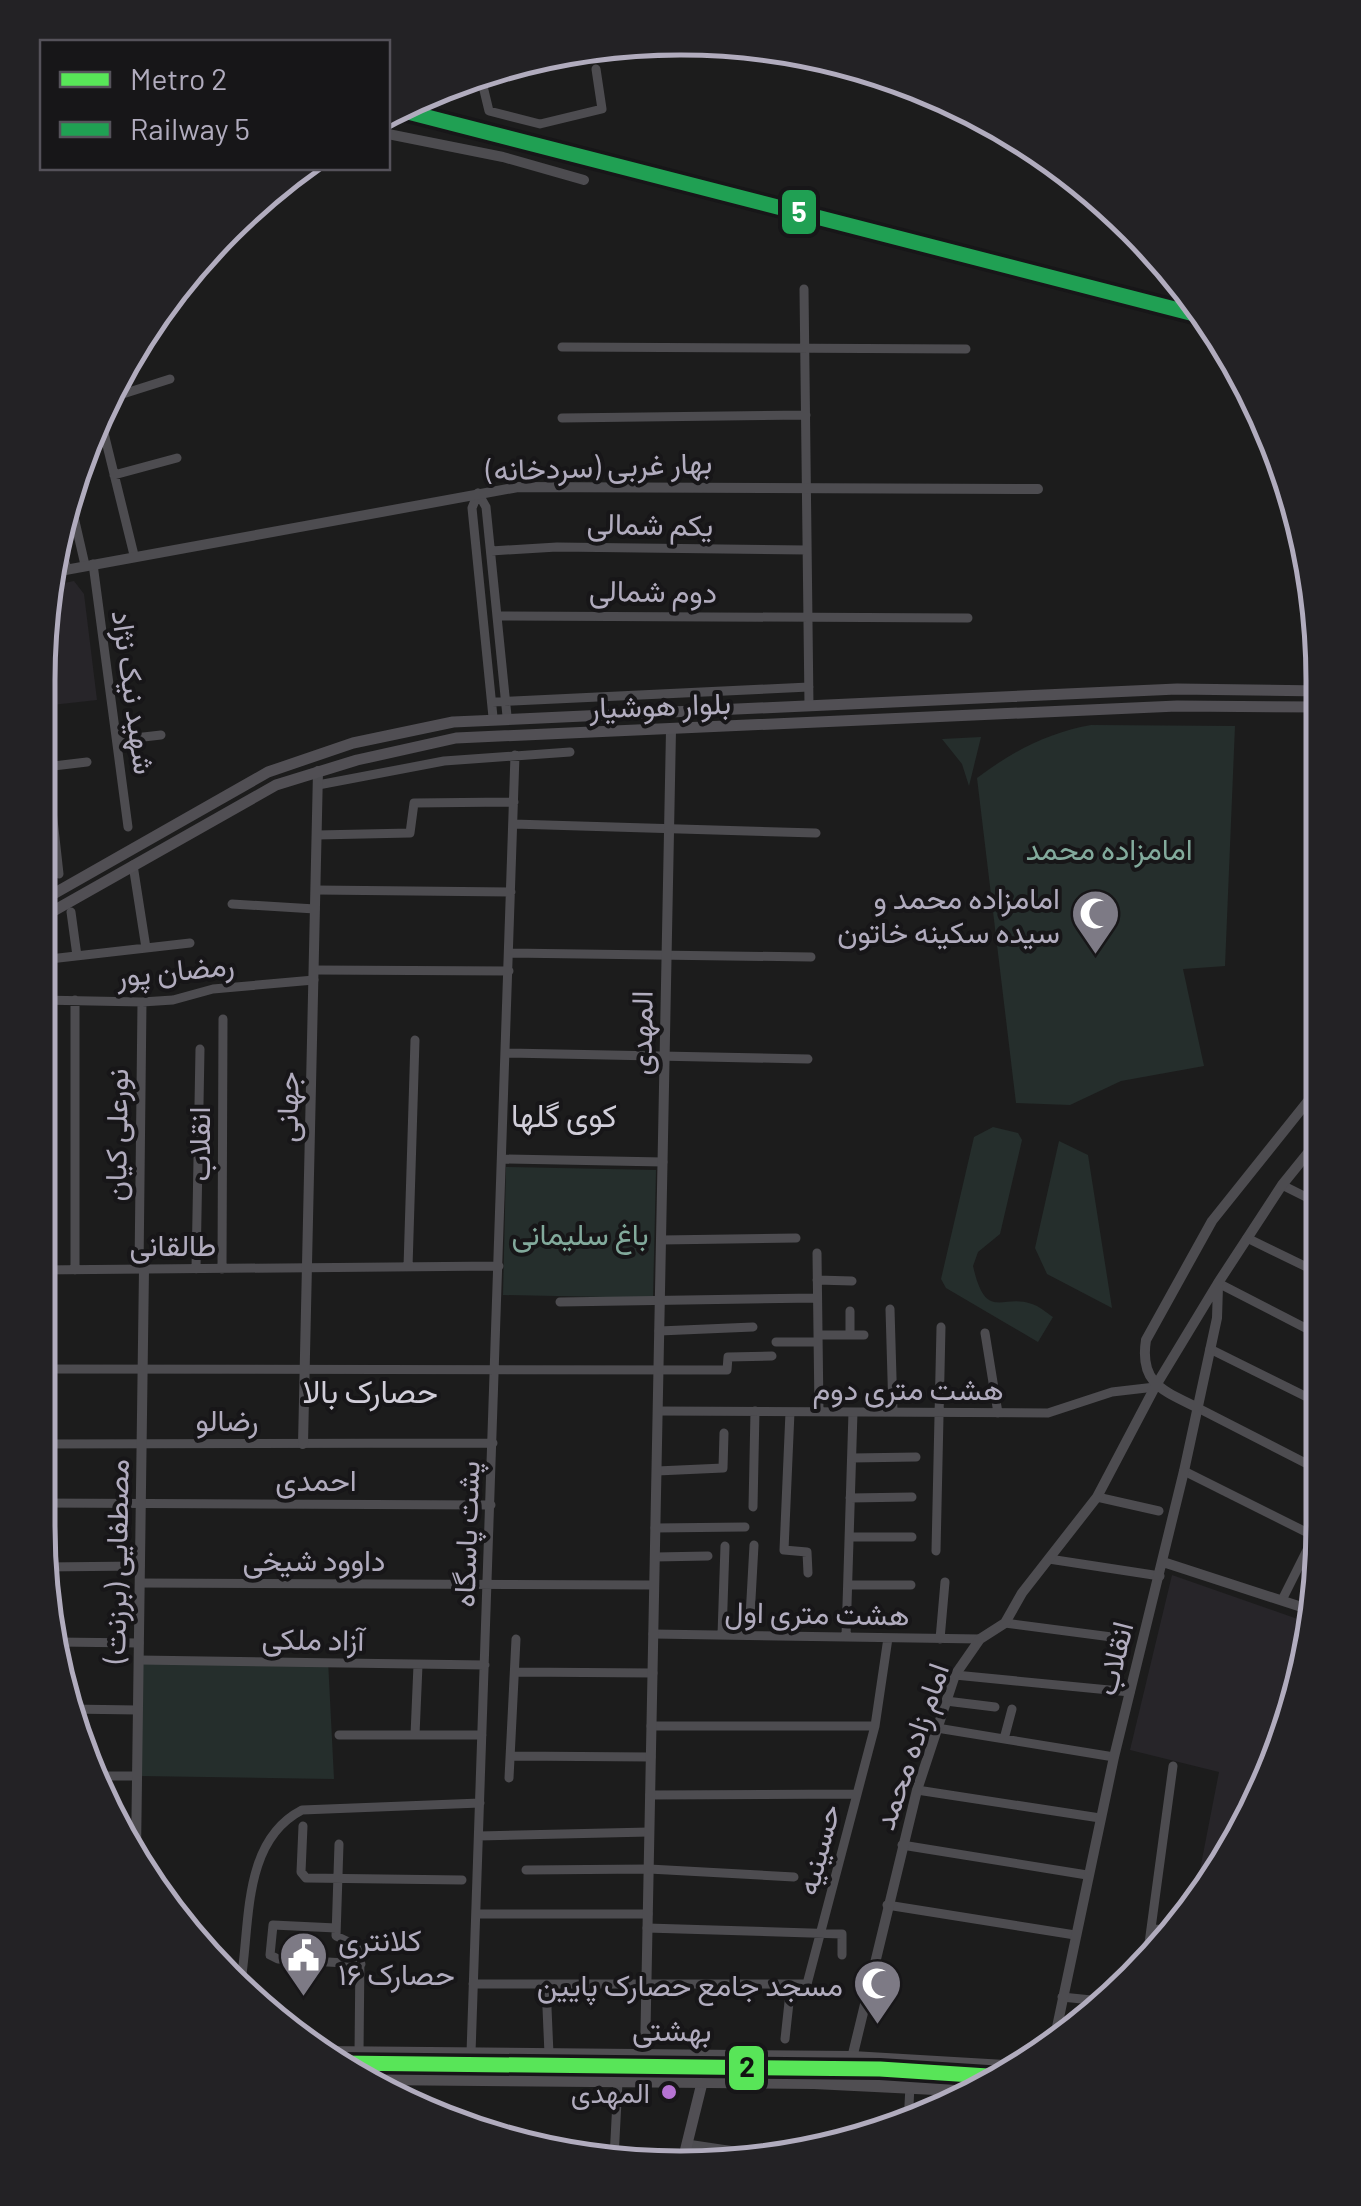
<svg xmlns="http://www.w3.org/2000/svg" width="1361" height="2206" font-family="Barlow,Vazirmatn,sans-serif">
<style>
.built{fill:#272529}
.green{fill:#252e2c}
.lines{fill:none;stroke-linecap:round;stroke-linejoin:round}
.minor{stroke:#4d4c50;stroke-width:9}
.tertiary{stroke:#4d4c50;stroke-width:10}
.secondary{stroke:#514f54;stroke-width:11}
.primary{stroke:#504e52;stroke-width:14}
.rail-1-casing{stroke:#171618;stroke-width:22}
.rail-1{stroke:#20a053;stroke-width:15}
.metro-1-casing{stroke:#171618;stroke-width:22}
.metro-1{stroke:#58e558;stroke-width:15}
.bus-dot{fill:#b673d3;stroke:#171618;stroke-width:4}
.labels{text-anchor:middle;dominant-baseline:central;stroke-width:8;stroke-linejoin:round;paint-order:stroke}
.bus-label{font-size:28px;fill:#b1acbe;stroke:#171618;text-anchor:end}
.street-label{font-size:30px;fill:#b1acbe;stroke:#171618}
.park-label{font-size:30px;fill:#82aa9c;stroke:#171618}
.poi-label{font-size:30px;fill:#b1acbe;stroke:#171618;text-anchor:end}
.neighbourhood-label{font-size:32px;fill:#d1ced9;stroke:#171618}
.rim{fill:none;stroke:#b1acbe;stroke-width:5}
.line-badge{stroke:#171618;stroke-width:4}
.badge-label{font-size:28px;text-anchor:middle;font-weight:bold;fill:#fff}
.pale-badge-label{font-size:28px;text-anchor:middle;font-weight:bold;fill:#111}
</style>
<rect width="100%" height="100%" fill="#1c1c1c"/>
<path class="built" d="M74,581L84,594L97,700L43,706V597L46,587Z
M1172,1575L1309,1623L1304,1663L1275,1771L1211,1881L1198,1880L1219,1772L1130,1750Z"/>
<path class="green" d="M1091,725L1235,726L1225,966L1183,969L1204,1066L1121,1081L1070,1105L1016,1103L977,778C1013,751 1047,733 1091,725Z
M981,737L969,786L962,764L942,739Z
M993,1127L1018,1133L1022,1140L1000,1234L978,1252L973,1266C986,1323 1002,1293 1032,1304C1039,1306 1047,1313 1053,1317L1038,1342L946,1288L941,1279L974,1137Z
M1059,1141L1088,1155L1112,1308L1047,1274L1035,1248Z
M506,1167L656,1170L653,1298L503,1295Z
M328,1660L334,1779L140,1776L142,1663Z"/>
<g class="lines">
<path class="minor" d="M482,82L489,111L540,124L602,109L596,69
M804,289L809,706
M562,347L966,349
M107,399L170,379
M99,413L134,555
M562,418L806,415
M114,475L177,458
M478,493L486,507L507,716
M478,493L472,508L493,717
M74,517L85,565
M58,539L67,569
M491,551L557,547L807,550
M93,564L128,827
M498,616L968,618
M492,702L809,687
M42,720L59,874
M117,740L161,735
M45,767L87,762
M318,785L444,761L570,752
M513,824L816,833
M317,835L410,833L414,803L514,802
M133,865L146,948
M316,890L511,892
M232,904L315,909
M71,912L77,956
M509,953L811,957
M41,960L190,943
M314,970L509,971
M41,1000L142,1002L173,1000L213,989L314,980
M506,1053L808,1059
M503,1159L663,1162
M1282,1185L1320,1204
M1247,1238L1319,1273
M661,1240L796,1238
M817,1253L819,1412
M408,1267L415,1040
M139,1269L142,1002
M196,1269L200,1049
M222,1269L223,1019
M39,1270L499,1266
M75,1270V1000
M817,1280L852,1281
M1218,1283L1319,1335
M560,1302L817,1298
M890,1309L893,1412
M659,1331L753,1327
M985,1333L998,1413
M818,1335H864
M850,1335V1311
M776,1342H818
M1210,1349L1319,1403
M38,1369L727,1370L728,1357L772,1356
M1198,1408L1319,1470
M658,1411L1048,1413L1112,1392L1155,1387
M790,1412L784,1550L807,1552L808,1573
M38,1444L493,1443
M852,1458L916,1457
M657,1471L723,1468L724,1433
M1184,1471L1318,1538
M1097,1497L1159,1511
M850,1498L912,1497
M38,1503L491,1505
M753,1507L755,1411
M655,1528L745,1527
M849,1537H912
M936,1551L941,1327
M655,1557L708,1556
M1049,1559L1160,1576
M44,1567L140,1566
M140,1583L654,1585
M848,1585H911
M1282,1600L1318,1528
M1005,1623L1127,1639
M653,1634L980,1639
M722,1635L725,1546
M749,1635L754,1545
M846,1637L853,1412
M940,1639L945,1582
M57,1642L139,1643
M139,1660L485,1665
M515,1672L653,1673
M955,1675L1130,1692
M946,1701L995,1707
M68,1709L138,1710
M651,1726H875
M937,1728L1114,1757
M339,1735H482
M415,1735L418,1665
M1004,1739L1012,1709
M510,1756L651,1757
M95,1776H137
M509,1778L516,1639
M917,1790L1100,1818
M650,1795L857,1794
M303,1826L301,1872L306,1878L462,1880
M479,1836L649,1832
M339,1844L336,1936L355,1945L360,1954L359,2053
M902,1845L1087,1875
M526,1870L649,1869L794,1877
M887,1905L1075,1935
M476,1914H648
M336,1928L273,1925L270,1955L278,1959L361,1964
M647,1928L842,1934V1955
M1151,1929L1176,1930
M1147,1958L1173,1766
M473,1984H807L875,1726L888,1638
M546,1985L549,2054
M240,1987C251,1928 240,1842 302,1810L480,1803
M1062,1997L1101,2001
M785,2039L791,1984
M471,2053L515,755
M908,2124L910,2086
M687,2144L761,2155
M614,2158L618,2082"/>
<path class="tertiary" d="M388,134L503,157L584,180
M49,573L518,487L1038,489
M1198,1408C1164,1391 1139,1384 1146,1340L1212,1221L1320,1086
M303,1444L318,771
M1163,1562L1317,1612
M136,1853L144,1269
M1053,2046L1114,1757L1184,1471L1217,1318L1218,1286
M645,2056L671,730
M852,2058L917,1790L955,1675L980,1639L1005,1623L1022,1593L1097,1497L1155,1387L1218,1283L1282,1185L1320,1138"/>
<path class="secondary" d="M41,901L268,772L353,743L453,722L1177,689L1322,691
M41,918L276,785L357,760L456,738L1177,706L1322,707
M681,2168L702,2083"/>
<path class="primary" d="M321,2053L852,2058L1022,2068
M369,2078L814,2082L976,2090"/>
<defs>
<path id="rail-1" d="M400,110L1198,315"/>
</defs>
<use href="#rail-1" class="rail-1-casing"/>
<use href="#rail-1" class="rail-1"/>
<defs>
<path id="metro-1" d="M340,2063L880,2069L1003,2077"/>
</defs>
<use href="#metro-1" class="metro-1-casing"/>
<use href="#metro-1" class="metro-1"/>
</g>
<defs>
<symbol id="mosque-pin" viewBox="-11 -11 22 30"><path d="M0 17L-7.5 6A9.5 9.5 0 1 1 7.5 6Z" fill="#7d7a85" stroke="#171618"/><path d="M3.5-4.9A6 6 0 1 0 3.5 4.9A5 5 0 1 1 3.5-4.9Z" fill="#fff"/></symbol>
<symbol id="civic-pin" viewBox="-11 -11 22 30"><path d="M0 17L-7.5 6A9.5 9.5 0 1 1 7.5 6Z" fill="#7d7a85" stroke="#171618"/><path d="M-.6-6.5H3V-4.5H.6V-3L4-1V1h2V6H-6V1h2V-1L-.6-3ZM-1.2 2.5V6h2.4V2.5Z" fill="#fff"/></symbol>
</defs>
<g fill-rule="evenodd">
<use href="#mosque-pin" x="1068" y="886" width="55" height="75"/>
<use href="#civic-pin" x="276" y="1928" width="55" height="75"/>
<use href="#mosque-pin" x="850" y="1956" width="55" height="75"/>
</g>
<circle class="bus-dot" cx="669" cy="2092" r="9"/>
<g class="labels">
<g class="bus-label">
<text x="650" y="2092">المهدی</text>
</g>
<g class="street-label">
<text transform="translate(599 465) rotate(-2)">بهار غربی (سردخانه)</text>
<text transform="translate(650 523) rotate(1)">یکم شمالی</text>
<text transform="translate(653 590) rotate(1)">دوم شمالی</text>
<text transform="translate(135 692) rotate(82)">شهید نیک نژاد</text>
<text transform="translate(660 704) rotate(-2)">بلوار هوشیار</text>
<text transform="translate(175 969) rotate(-6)">رمضان پور</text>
<text transform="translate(640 1033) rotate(-89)">المهدی</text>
<text transform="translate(286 1107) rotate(-89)">جهانی</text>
<text transform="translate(115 1135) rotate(-89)">نورعلی کیان</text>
<text transform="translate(198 1144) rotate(-90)">انقلاب</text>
<text x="173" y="1244">طالقانی</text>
<text x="908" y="1388">هشت متری دوم</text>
<text x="227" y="1419">رضالو</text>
<text x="316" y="1479">احمدی</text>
<text transform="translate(465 1534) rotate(-88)">پشت پاسگاه</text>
<text x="314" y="1559">داوود شیخی</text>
<text transform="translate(115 1561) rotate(-89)">مصطفایی (برزنت)</text>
<text transform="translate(817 1612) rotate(1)">هشت متری اول</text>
<text transform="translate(313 1638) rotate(1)">آزاد ملکی</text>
<text transform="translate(1113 1658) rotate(-76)">انقلاب</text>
<text transform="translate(910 1746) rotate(-71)">امام زاده محمد</text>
<text transform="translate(817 1849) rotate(-75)">حسینیه</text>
<text transform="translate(672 2029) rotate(1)">بهشتی</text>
</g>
<g class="park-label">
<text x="1109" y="848">امامزاده محمد</text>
<text x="580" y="1233">باغ سلیمانی</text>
</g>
<g class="poi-label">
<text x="1060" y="897">امامزاده محمد و<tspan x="1060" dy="34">سیده سکینه خاتون</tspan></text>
<text x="338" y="1939" text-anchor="start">کلانتری<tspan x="338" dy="34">۱۶ حصارک</tspan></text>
<text x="843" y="1984">مسجد جامع حصارک پایین</text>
</g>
<g class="neighbourhood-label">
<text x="564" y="1114">کوی گلها</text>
<text x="370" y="1390">حصارک بالا</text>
</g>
</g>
<path d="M0 0H1361V2206H0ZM680 55H681A625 625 0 0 1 1306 680V1526A625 625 0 0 1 681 2151H680A625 625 0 0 1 55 1526V680A625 625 0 0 1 680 55Z" fill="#232225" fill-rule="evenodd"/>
<path class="rim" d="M680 55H681A625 625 0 0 1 1306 680V1526A625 625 0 0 1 681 2151H680A625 625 0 0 1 55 1526V680A625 625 0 0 1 680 55Z"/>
<g class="line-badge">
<rect x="780" y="188" width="38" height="48" rx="10" fill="#20a053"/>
<rect x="727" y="2044" width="39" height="48" rx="10" fill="#58e558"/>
</g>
<g class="badge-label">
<text x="799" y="222">5</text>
</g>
<g class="pale-badge-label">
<text x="747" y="2077">2</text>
</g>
<rect x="40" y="40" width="350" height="130" fill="#171618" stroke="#55525a" stroke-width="2.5"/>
<rect x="60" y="72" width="50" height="15" fill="#58e558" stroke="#55525a" stroke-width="2.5"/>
<text x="130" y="90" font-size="30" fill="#b1acbe">Metro 2</text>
<rect x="60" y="122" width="50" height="15" fill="#20a053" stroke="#55525a" stroke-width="2.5"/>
<text x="130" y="140" font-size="30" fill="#b1acbe">Railway 5</text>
</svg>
